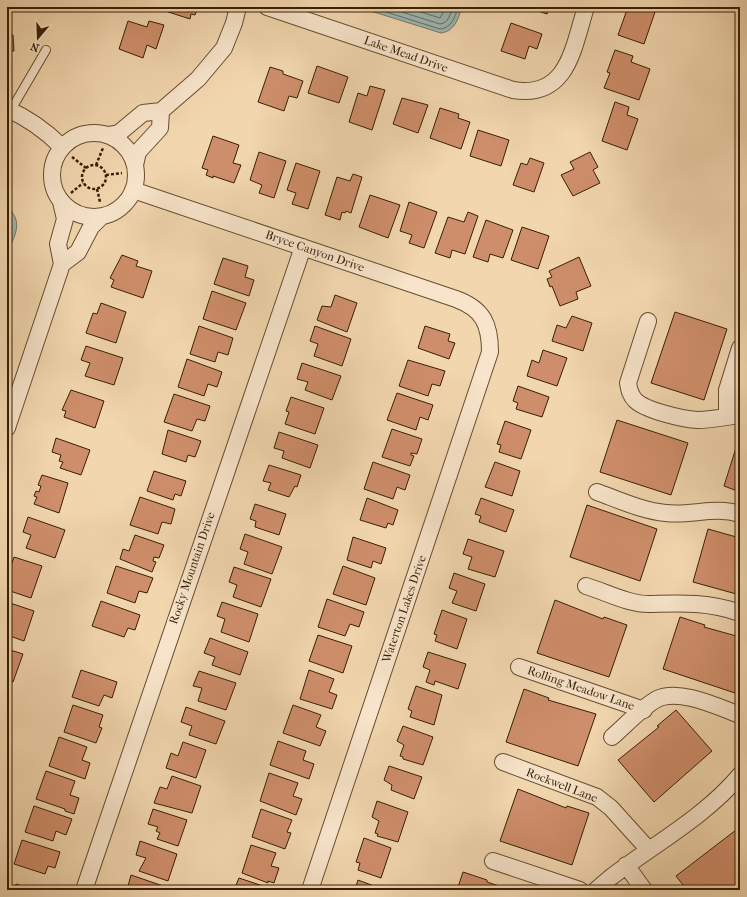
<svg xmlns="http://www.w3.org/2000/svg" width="747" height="897" font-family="'IM FELL French Canon',serif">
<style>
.water{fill:#9cb7b2;stroke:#747a6d}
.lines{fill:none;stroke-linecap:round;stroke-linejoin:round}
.shore{stroke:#6a6b5c;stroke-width:1}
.building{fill:#cf8e6b;stroke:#371f06}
.lane-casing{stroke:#664d30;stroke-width:10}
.street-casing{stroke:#664d30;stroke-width:18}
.path{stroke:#371f06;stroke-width:2.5;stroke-dasharray:3 2;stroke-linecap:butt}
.lane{stroke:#f7e4ca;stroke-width:8}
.street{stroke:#f7e4ca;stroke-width:16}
.labels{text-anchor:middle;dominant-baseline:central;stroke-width:3.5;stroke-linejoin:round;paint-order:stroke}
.street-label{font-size:12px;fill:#371f06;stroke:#f7e4ca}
</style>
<rect width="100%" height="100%" fill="#f2d6ae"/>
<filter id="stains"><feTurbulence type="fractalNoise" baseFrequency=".005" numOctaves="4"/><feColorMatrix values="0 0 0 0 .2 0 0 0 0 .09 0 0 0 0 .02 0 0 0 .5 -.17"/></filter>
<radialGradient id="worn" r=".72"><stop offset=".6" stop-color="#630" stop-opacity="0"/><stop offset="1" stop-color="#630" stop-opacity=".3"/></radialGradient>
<path class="water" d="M358,7H462C458,19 455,31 441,33Z
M7,202C9,207 12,212 15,217C20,228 13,241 7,251Z"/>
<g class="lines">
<path class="shore" d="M370,7L440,29C452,28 455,17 458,7
M386,7L440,24C449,23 450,14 453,7
M405,7L440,18L446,7"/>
</g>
<path class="building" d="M159,7H198L195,15L191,14L190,19L159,9Z
M526,7H550L547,14Z
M628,7H640L655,12L644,44L618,35Z
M128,21L147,27L149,21L164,25L156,49L147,45L143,58L119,49Z
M511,23L542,34L537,49L529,46L525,59L501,51Z
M7,29H10V35H13L14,51H10V58L7,59Z
M615,50L633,56L631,62L650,69L639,100L604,88L610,73L607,72Z
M317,66L348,77L339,103L308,93Z
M270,67L283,71V74L303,81L297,98L289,96L284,111L258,102Z
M370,86L385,90L372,130L349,122L358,93L367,96Z
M402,98L428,105L418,133L393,124Z
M615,102L629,107L627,115L638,119L627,150L602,141Z
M440,108L459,114L458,118L470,122L461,149L430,138Z
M478,130L509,140L501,166L470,156Z
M213,136L239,145L233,163L241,165L234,183L213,176V178L206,175L208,170L202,168Z
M259,152L286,161L274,198L259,193L262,185L250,180Z
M590,152L598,167L593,170L600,183L573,196L561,175L574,169L570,162Z
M530,158L544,163L534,192L513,185L521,163L527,165Z
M296,163L320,171L308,209L292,204L296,193L287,190Z
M353,174L362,177L351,213L346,211L345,213L342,212L340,220L325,215L337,177L350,181Z
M370,195L400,205L388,238L359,227Z
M409,202L437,212L424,248L409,243L412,235L400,231Z
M468,212L478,216L465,254L452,250L450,258L435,253L448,217L464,222Z
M486,220L513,230L503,258L490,254L488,262L473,257Z
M522,227L549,236L538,269L511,260Z
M122,255L138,261L136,266L152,271L143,298L111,287L114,280L110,278Z
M579,257L591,286L576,292L578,299L560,306L552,286L550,287L547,279L552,277L549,271Z
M223,258L248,266L245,277L254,280L249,296L214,284Z
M212,291L246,303L236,330L203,319Z
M335,295L357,303L347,332L317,320L322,306L331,307Z
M101,303L126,312L116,343L86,333L93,313L97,314Z
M675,312L727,329L704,400L651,383Z
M572,316L592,323L583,351L552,341L557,325L566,328Z
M199,326L233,338L228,355L218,352L215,362L190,354Z
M315,326L351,339L342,366L314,356L318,344L310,341Z
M425,326L450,334L448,341L455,343L449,359L418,348Z
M86,346L123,358L114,385L85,376L90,363L81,360Z
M543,350L567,358L557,386L527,376L532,360L539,363Z
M187,359L222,372L217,387L208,384L204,396L178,387Z
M408,360L445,371L440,386L432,384L428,396L399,386Z
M302,363L341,376L332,400L305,390L308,382L297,379Z
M518,386L549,397L542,417L516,409L518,403L513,401Z
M71,390L104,401L95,428L64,417L66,411L62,410Z
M397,393L433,405L428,420L420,417L416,430L387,420Z
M174,394L210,406L205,421L197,419L192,431L164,422Z
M291,397L324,408L315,434L285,424L289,412L286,411Z
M617,420L688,443L671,495L600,472Z
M505,421L531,430L521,459L499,452L501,445L497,444Z
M392,429L422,439L417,454L411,453V455L414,456L410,466L382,457Z
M168,430L201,441L195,457L188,455L186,462L162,454Z
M279,432L318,445L310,468L282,458L284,451L274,448Z
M740,435V492L724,486Z
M56,438L90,450L81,475L60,468L63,462L59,461L61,455L52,452Z
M373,462L410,475L405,490L397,487L393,499L364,489Z
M495,462L520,471L512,496L485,487Z
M269,465L301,475L297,487L295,486L289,497L268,490L271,483L263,481Z
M154,471L186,481L181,496L175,494L173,500L147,491Z
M42,475L68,483L59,513L34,504L37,497L34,496L36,491L39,492L41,486L38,485Z
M140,497L175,509L171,524L162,522L158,534L130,525Z
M367,498L398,510L393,525L388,523L386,528L360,520Z
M481,498L514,510L506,532L479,522L481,516L475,514Z
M255,504L286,514L279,535L255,527L256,521L250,519Z
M587,505L657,529L640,581L570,557Z
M28,517L65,530L55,558L26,548L31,535L23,532Z
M708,529L740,538V595L693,582Z
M245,534L282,547L272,574L244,564L248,552L240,549Z
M135,535L164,545L159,558L154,557L153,561L156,562L152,572L120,559L123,549L129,551Z
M353,537L386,548L381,564L373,561L371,568L347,560Z
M468,539L504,551L495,577L468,569L472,557L463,554Z
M14,557L42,566L31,598L7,590V577Z
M116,566L153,578L147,593L139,591L135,603L107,593Z
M343,566L375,578L366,605L333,594Z
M234,567L271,579L261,607L233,597L237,585L229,582Z
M454,573L485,584L476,611L452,603L457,591L449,588Z
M327,599L364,612L359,627L350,624L345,636L318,627Z
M555,600L603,619L604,617L627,625L609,677L537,653Z
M101,601L140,615L135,630L128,628L124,637L92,626Z
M7,602L34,611L24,641L7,635Z
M222,602L258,614L249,642L221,632L225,619L217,616Z
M442,610L467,619L457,649L435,641L437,635L434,634Z
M680,617L705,625L704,627L740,637V678L735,693L663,669Z
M318,635L352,646L343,673L309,661Z
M210,638L248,652L240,675L212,665L215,657L204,653Z
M7,649L23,654L13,682L7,679Z
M428,652L466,664L458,689L435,681L434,685L426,682L430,670L423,667Z
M81,670L117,682L112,698L104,695L99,706L72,697Z
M309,670L334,679L329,692L337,695L332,709L300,699Z
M199,671L236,683L226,710L198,701L202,688L193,686Z
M416,686L442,695L434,725L410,717L412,711L408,709Z
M524,689L549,698L548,700L596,714L578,766L506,742Z
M73,705L103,715L99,727L102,728L96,743L64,732Z
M293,705L321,715L316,727L326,731L320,746L283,733Z
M186,707L225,721L216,744L189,735L192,726L181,722Z
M676,710L712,751L654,802L618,760L659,727L657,726Z
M403,726L433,737L423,765L403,759V757L400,756L404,745L397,741Z
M59,737L87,747L82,760L90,763L85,779L49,766Z
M278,741L306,751L303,760L314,764L309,779L270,765Z
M183,742L206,750L196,778L166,768L171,753L178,756Z
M389,766L422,777L414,799L391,790L392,785L384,780Z
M46,771L75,781L70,795L79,798L74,814L65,811V809L36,799Z
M269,773L298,783L293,796L302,799L296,815L260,801Z
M172,776L201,786L192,813L154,803L160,787L167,789Z
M518,789L566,808L567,806L589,813L572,865L500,841Z
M377,801L408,812L398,842L377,836L378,834L375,833L379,821L372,817Z
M34,806L72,819L66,835L56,831L53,841L25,832Z
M153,809L187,820L178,846L157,839L160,833L156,831L158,827L148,824Z
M261,809L292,820L287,832L291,833L285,849L252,837Z
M736,830L740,835V890H687L676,876Z
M364,838L391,848L381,878L358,870L360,863L356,862Z
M22,840L60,852L55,868L48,866L45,874L14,864Z
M140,841L177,854L168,881L139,871L146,858L136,855Z
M251,845L276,853L271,866L279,868L274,883L268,881V883L242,873Z
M463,872L487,880V882L511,890H457Z
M131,875L169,888L168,890H127Z
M239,878L272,889V890H234Z
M358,880L382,889V890H355Z
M16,884L33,890H14Z"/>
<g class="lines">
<defs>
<path id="lane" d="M11,110L46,50"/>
<path id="street" d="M267,7L513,90C568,99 573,48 586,7
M7,109C28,118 45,130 62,147
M52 175a42 42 0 1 1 84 0a42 42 0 1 1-84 0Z
M108,135L119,133L143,113L161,111L198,79L224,48L234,23L238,7
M135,165L138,152L160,128L161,111
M133,190L456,299C483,309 490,324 490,352L310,890
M62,264L78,252L91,227L102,216
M648,321L628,383C629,389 630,395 635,400C644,410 682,419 697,420C711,420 726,417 740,415
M727,417V390L740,348
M7,428L62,264L58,244L65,219L61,202
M597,492C619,500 643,511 666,513C691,516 715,506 740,514
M586,586C606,592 630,605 651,604C682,603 710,602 740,613
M519,667L644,710
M612,737C626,725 641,708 657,699C679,688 718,707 740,715
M503,762L597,797L611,808L648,849
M493,861L580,890
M626,865L644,890
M84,890L303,247
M596,890L610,878C653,845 706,816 740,775"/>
</defs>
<use href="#lane" class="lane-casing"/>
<use href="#street" class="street-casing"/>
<path class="path" d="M72,157L86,168
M82 177a12 12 0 1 1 24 0a12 12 0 1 1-24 0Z
M96,165L103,148
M106,175L122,173
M97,189L100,202
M71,193L83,183"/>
<use href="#lane" class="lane"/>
<use href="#street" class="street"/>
</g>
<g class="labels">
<g class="street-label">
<text transform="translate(406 54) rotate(19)">Lake Mead Drive</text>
<text transform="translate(315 251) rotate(19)">Bryce Canyon Drive</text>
<text transform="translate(192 568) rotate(-71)">Rocky Mountain Drive</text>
<text transform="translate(404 609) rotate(-71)">Waterton Lakes Drive</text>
<text transform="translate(581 688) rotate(19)">Rolling Meadow Lane</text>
<text transform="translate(562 785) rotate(21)">Rockwell Lane</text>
</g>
</g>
<rect width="747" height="897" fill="none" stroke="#f2d6ae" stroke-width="24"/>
<rect x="8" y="8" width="731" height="881" fill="none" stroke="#371f06" stroke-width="2"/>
<rect x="12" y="12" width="723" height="873" fill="none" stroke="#371f06"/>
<g transform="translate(38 38) rotate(199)" stroke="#f7e4ca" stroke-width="3" paint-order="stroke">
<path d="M0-3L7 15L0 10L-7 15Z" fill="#371f06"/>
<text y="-6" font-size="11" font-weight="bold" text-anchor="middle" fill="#371f06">N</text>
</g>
<rect width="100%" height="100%" filter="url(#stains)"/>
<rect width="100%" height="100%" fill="url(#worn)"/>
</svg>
